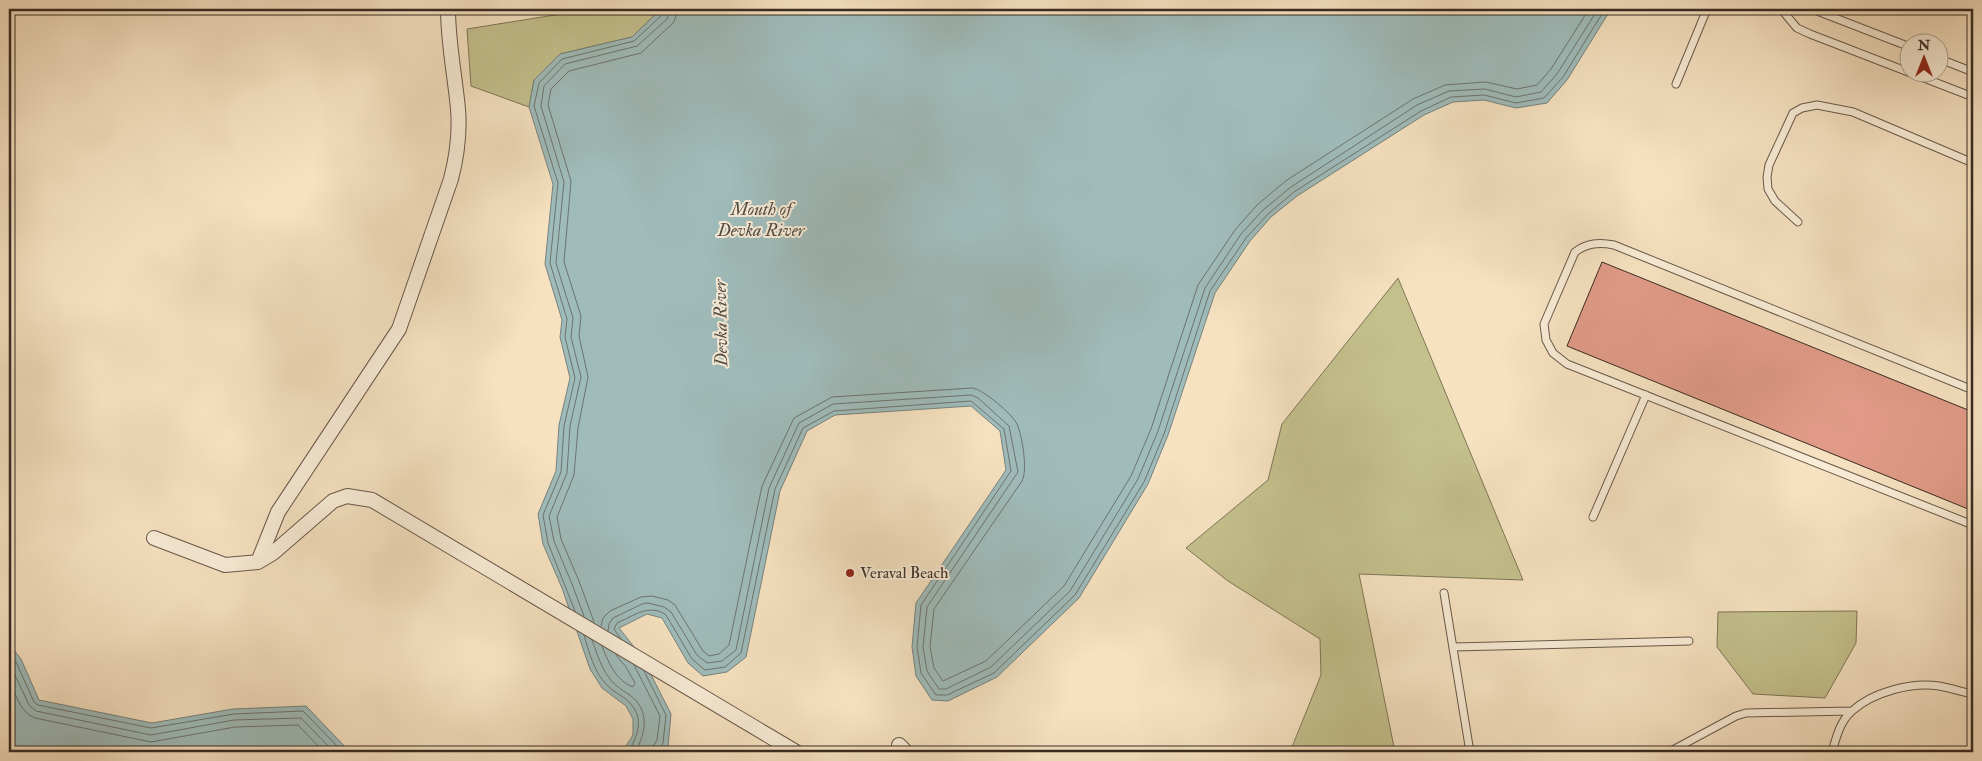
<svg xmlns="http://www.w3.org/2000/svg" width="1982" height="761" font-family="'IM FELL Double Pica',serif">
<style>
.green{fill:#c4c18d;stroke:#7e7658}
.water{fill:#9fbcbb;stroke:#76827e}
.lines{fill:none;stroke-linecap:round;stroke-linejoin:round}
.shore{stroke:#6c746f;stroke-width:1}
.building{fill:#e19b88;stroke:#382b23}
.service-casing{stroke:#68594a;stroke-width:9}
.minor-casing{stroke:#68594a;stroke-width:16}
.service{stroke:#f9ecd7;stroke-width:7}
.minor{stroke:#f9ecd7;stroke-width:14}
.poi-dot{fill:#8f2418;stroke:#f9ecd7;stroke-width:2}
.labels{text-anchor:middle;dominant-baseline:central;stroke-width:4;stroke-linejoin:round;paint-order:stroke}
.poi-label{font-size:16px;fill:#382b23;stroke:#f9ecd7;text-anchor:start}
.water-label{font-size:18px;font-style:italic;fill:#524f49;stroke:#f9ecd7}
</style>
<rect width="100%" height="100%" fill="#f6e2c1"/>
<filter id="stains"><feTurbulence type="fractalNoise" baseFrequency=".004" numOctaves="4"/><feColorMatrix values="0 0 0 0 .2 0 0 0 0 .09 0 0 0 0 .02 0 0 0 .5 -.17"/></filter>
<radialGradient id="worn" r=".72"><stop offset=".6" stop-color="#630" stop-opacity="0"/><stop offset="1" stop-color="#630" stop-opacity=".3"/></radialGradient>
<path class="green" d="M565,9H661L632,37L560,54L534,80L529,107L471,86L467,29L561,14Z
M1398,278L1523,580L1359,574L1395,752H1290L1321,675L1320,639L1228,581L1186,548L1268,480L1282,424Z
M1857,611L1856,643L1825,698L1753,694L1717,647L1718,612Z"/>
<path class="water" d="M661,9H1611L1567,80L1547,103L1516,108L1484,100L1453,102L1424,115L1297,196L1271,217L1250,241L1215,293L1168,435L1148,484L1079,598L997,677L948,701L932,700L916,676L912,647L916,603L1006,470L1000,431L971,406L835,415L807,431L780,491L746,657L727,672L703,676L688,663L662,618L647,614L619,628L642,657L671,714L668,746L662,752H622L633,735V719L626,706L602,688L590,669L562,588L543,544L538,514L556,471L559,425L570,378L560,337L562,320L545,264L553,184L529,107L534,80L560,54L632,37Z
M9,644L21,659L39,700L152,723L233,709L306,706L350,752H9Z"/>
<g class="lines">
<path class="shore" d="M575,611L548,543L543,515L561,472L564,426L575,378L565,337L567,319L550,263L558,183L534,106L539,83L562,59L634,41L663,14L664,9
M584,616L572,584L554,541L549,516L567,473L570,426L581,377L571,337L573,318L556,263L564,182L541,106L544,86L565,64L637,46L667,19L670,9
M594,622L579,581L561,539L557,517L574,475L578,428L588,377L579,336L581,316L564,262L571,181L548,105L551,89L569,71L641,53L674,22L678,9
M601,626L603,618L610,611L641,597L652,596L668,600L675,605L703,651L709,656L719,654L729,645L762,486L794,418L832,397L972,388C983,389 1012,414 1017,424C1022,435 1028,470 1022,481L934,609L930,647L934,668L943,681L986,661L1064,586L1131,476L1151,429L1198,285L1235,230L1257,205L1287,180L1413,99L1445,85L1486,82L1517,89L1537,85L1551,69L1589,9
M608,631L609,624L613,618L642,604L648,603L664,607L671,612L697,655L707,663L722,661L736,650L769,488L799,423L833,404L971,395L978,398L1009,426L1018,472L927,607L923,647L927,671L939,689H946L991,667L1070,591L1138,479L1158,431L1205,288L1241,234L1263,210L1291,187L1417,105L1449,91L1485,89L1516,97L1541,92L1557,74L1598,9
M584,635C589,651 594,673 607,685C613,692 622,695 629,702C645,718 638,736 628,752
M621,639L614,629L617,623C633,616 650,603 666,615L692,659L705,670L725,667L741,653L775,489L803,428L834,411L971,401L1004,429L1011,471L921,605L917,647L921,673L936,695H947L994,673L1075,595L1144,482L1164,434L1210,291L1246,238L1268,214L1294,192L1421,111L1451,97L1484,95L1516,103L1544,98L1563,77L1605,9
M592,640C597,653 601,668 610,679C615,686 624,691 631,696C650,711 646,734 635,752
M602,646C608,662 616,681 633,687L635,683L626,667L616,655
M9,652L16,662L34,702L38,705L151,728L234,714L303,711L343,752
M9,662L29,705L36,711L151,735L234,720L301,718L334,752
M634,665L660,716L657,740L653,746V752
M644,671L666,715L663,743L659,752
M9,678C15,692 19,712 35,718L151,742L235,727L298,725L324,752"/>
</g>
<path class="building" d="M1602,262L1973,412V511L1567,346Z"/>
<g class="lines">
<defs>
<path id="service" d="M1781,9L1797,28L1810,34L1973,97
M1812,9L1910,47
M1940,59L1973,72
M1676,84L1707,9
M1798,222L1775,201L1768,189L1767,177L1769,165L1793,113L1802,108L1817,105L1853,112L1973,163
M1973,390L1614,245C1599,242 1587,243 1575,252L1544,324L1546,340L1553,353L1567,364L1973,525
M1593,517L1646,395
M1444,593L1470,752
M1453,647L1689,641
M1669,752L1736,716L1746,713L1851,711
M1832,752C1836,738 1840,721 1852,711C1873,692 1911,682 1939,686C1951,688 1962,692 1973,694"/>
<path id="minor" d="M154,538L225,565L258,562L273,553L333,501L347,496L372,500L796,752
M258,562L278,512L399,329L451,179C457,156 460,133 458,109C455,76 448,43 448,9
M899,745L906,752"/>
</defs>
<use href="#service" class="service-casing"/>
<use href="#minor" class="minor-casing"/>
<use href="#service" class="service"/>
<use href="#minor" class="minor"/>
</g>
<circle class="poi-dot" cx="850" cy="573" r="5"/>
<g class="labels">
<g class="poi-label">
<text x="860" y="573">Veraval Beach</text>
</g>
<g class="water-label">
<text x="761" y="209">Mouth of<tspan x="761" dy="21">Devka River</tspan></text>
<text transform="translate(721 323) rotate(-91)">Devka River</text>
</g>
</g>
<rect width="1982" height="761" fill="none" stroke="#f6e2c1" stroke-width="30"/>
<rect x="10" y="10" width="1962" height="741" fill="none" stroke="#382b23" stroke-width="2.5"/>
<rect x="15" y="15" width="1952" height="731" fill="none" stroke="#382b23"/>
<g transform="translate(1924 58)"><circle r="24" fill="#f9ecd7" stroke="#ac9f8f"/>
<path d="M0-4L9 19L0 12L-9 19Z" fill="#8f2418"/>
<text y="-8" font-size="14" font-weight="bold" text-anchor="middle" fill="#382b23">N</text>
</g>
<rect width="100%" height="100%" filter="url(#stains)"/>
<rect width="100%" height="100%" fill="url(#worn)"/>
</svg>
